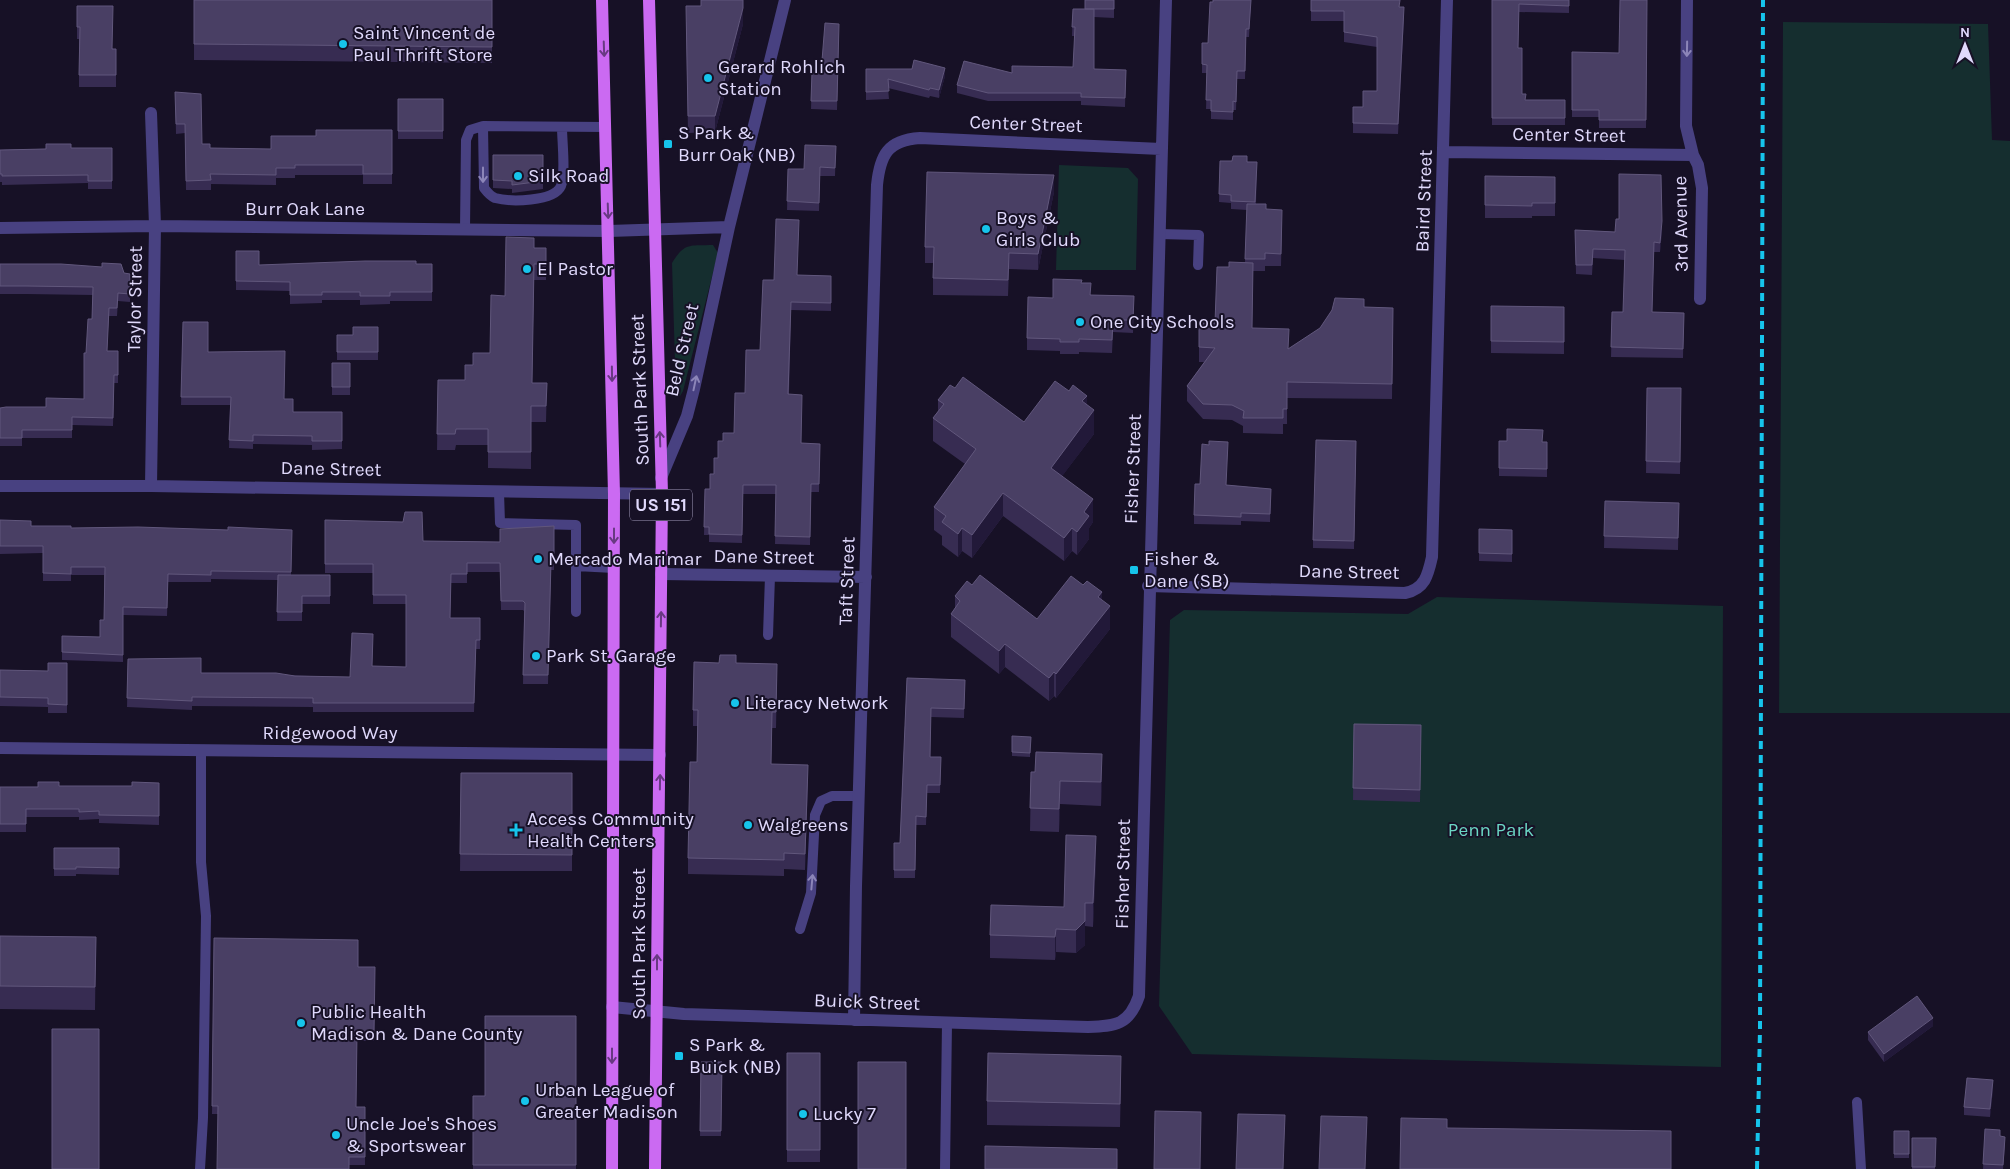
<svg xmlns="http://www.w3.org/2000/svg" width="2010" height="1169" font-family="Karla,sans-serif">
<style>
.green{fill:#152e2f}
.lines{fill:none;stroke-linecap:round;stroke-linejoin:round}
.service{stroke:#484181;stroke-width:10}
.minor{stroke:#484181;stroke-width:12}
.tertiary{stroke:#484181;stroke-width:12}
.primary{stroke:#cb6af2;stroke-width:12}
.rail{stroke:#16c4eb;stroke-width:4;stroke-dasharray:8 6;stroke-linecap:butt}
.wall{fill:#372c52}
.shaded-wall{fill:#221939}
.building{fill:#493f64;stroke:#61577c}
.oneway{stroke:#683982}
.oneway2{stroke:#8c85b8}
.poi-dot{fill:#16c4eb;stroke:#171126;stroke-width:2}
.labels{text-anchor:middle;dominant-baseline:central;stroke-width:4;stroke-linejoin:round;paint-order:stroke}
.shield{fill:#171126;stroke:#a49dbc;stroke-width:1}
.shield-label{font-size:18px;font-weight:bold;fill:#e0d9fc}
.poi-label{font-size:19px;fill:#e0d9fc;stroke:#171126;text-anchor:start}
.street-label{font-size:19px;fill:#e0d9fc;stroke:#171126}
.park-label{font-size:19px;fill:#6bd6c4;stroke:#171126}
</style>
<rect width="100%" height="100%" fill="#171126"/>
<path class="green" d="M1783,22L1988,24L1992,140L2010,141V713H1779Z
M1059,165L1128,168L1138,179L1136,270H1056Z
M713,245L718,253L683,391L680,396L676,395L672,263C685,242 689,246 713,245Z
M1437,597L1723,606L1721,1067L1192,1054L1159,1006L1170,620L1184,610L1408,614Z"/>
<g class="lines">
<path class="service" d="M483,126L484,188C487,192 490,196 495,198C510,202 554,202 561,186C566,173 562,142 562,127
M465,229L466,140L470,130L483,126L606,127
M1159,234L1199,235L1198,265
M499,492L500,523L576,525V566L614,568
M576,566V612
M768,635L770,576
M800,929L811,893L815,815L821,801L832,796H859
M1857,1102L1861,1169
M200,1169L203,1118L206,916L201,862V750
M945,1169L947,1023"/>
<path class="minor" d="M1687,0L1686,126L1693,155L1698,165L1702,188L1700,299
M151,113L155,226L151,486
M1445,152L1693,155
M0,228L155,226L609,231
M0,486H151L662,494
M661,574L866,577
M1148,586L1405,593C1425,589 1428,575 1432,557L1447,0
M0,748L660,755
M612,1007L684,1014L1088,1027C1116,1026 1129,1025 1139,996L1166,0
M854,1020L856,886L877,185C880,156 887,140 920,138L1161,149"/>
<path class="tertiary" d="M609,231L729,227L785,0
M661,478L687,416L694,389L729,227"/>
<path class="primary" d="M602,0L614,494L612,1169
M649,0L662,494L655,1169"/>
<path class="rail" d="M1757,1169L1760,1029L1763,0"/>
</g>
<path class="wall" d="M194,0H492V63L194,60Z
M1114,0V18L1094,17V69L1126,70L1125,107L1081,105V101H988L957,93V85L1012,73L1073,67L1075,36H1072L1073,9H1085Z
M1251,0L1249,37H1246L1245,79H1237L1236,110H1233V120L1211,119V109H1206L1207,73H1202V43H1208L1213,2Z
M1311,0L1400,7L1404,17L1398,134L1353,133V107H1363L1377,91V47L1344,42V21H1311Z
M1492,0H1569V13L1519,12L1518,48L1522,94L1525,100H1565V125H1492Z
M1647,0L1646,128H1599V117H1572V52L1619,53Z
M77,6L113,49H116V87H79V39H77Z
M686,22L743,24L715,132L688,133Z
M839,33L837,110L811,109L812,72L821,73Z
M866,69L945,76L939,98L930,96L929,98L888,88L889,99L866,100Z
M175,92L202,144L210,148L271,149L316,136L392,130V184H363V175H295V178H276V185L211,184V190H186L185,133L176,134Z
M398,99H443V139H398Z
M836,146L835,176H820L819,211L787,210L788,169H804Z
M71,148H112V189H88V183L2,185V182H0V150Z
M493,155H543V189L512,193V189L493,188Z
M1220,161L1257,162L1256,204L1266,209L1282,222L1281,266H1265V271H1253L1252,328L1289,349L1364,307L1393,308L1392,399L1287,398V424H1283V434L1243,433V426L1232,420L1203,419L1187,401V386L1204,362H1199V323H1215L1229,267L1245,262L1247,210L1231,209V203L1219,202Z
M1485,176L1555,177V216H1532V218H1485Z
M1054,192L1038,270L1009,269L1008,296L933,295V263H925V247Z
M1575,230L1615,232L1662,231L1660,252H1654L1652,312L1684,313L1683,358L1611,357L1612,312H1623L1625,260L1593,258L1592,275L1576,274Z
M534,248L546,264V280H534L532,383H547L546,422H531V469L488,468V445H456L455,450H437L438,380H465L473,365L490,353L505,296Z
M236,251L259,265L432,264V301H390V304L360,305V300H322V303L290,304V291L236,290Z
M0,264L130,274V302L118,301L117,316H109L107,351H118V383H114L113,426L72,425V438H22V446H0V408L46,407L84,399L92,319L93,295L26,294H0Z
M797,275L831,276V311L791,310L789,394L801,443L820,444L819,492H811L810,545L775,544L776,494H743L742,543L709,542V535H704L705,489H710L723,441L734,433L745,393L760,350L774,280Z
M1082,283L1091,295L1134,296L1133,333L1113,332L1112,353L1079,352V354H1060V351L1027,350V338L1053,298Z
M1491,306L1564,307V354L1491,353Z
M183,322L208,352L284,399L293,412H342V449L312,450V445L253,444V449L229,448L230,405H181Z
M378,327V360H337V335H353Z
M332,363H350V395H332Z
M955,388L1024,422L1087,405L1094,434L1062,476L1093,522L1089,528V539L1077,555L1072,551L1064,561L1003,516L972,558L962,551L958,557L942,545V536L934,530V507L965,464L933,441V418L938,411V400Z
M1647,388H1681L1680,474L1646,473Z
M1356,441L1354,549L1313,548V540Z
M1499,441L1547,442V477L1499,476Z
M1200,484L1227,485L1271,489L1270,522L1241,521V525L1194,524V515Z
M1605,501L1679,503L1678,550L1604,548Z
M0,520L31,526L71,528L228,530H292L291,575H330V604H302V621H277L278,580L211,579V582H168L167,616L123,615V662L62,660V636L100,637L104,620V575H71V581H43V553L0,554Z
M325,520L423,541L500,542L554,526V570H551L548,684H523L524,611L523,610H501L500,572H467V583H451L450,618H480V649H476L474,712H313V707L192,706V710L127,707L128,659L201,673L350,677L373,643L372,666L406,667V604H373V573H325Z
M1479,529L1512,530V562L1479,561Z
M972,585L1037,619L1102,600L1110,629L1056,698L1054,696L1049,701L1005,667L999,674L951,637V614L955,608V596Z
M67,663V713H48V707L0,706V670L48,671Z
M736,663L777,680L776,728H772L771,764L808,781L805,870L784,869V876L688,874V858L697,762L698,726H693V710Z
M907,678L965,680L964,718L931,717L930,757H941L940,793H927L926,825H916L915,878H894V843H900Z
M1354,724L1421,725L1420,802L1353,800Z
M1031,737L1030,757L1012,756V752Z
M1031,772L1102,777L1101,806L1060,804L1059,832L1030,831Z
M461,773H572V871H460Z
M159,783V825L99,823V819L79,820V817H26V832H0V787L132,786Z
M54,848H119V875L76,874V876H54Z
M1096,859L1093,927L1085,926V945L1076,953L1056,952L1055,960L990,958V935L1064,907Z
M0,936L96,937L95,1010L0,1009Z
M214,938L358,967H375L374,1041H357L356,1107H365V1165H349L218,1114H212Z
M576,1016V1169H473V1096H485Z
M1933,1026L1884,1062L1868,1040V1032Z
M787,1053H820V1162H787Z
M701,1062H722L721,1136H700Z
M1121,1079L1120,1127L987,1125V1101Z
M1993,1089L1990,1117L1964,1115V1107Z
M1985,1129L2005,1145L2003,1169H1983Z
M1894,1131H1909V1158H1894Z
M1912,1138H1936L1935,1169H1912Z"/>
<path class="shaded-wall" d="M1404,7V17L1398,134V124Z
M743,8V24L715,132V116Z
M945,68V76L939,98V90Z
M1054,175V192L1038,270V254Z
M1662,221V231L1660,252V243Z
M1087,396V419L1082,401Z
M1094,410V434L1051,491V468Z
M1003,493V516L972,558V535Z
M1093,499V522L1089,528V539L1077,555V532L1084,512Z
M962,528V551L958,557V534Z
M1072,528V551L1064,561V538Z
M1102,592V616L1098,597Z
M1110,606V629L1056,698V674Z
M1005,644V667L999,674V651Z
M1054,672V696L1049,701V678Z
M1102,754V777L1101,806V782Z
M808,765V781L805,870V854Z
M1060,781V804L1059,832V809Z
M1096,836V859L1093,927V903Z
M1085,903V945L1076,953V930Z
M1056,929V952L1055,960V937Z
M1933,1018V1026L1884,1062V1054Z
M1993,1080V1089L1990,1117V1109Z"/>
<path class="building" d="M194,0H492V47L194,44Z
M701,0H743V8L715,116H688L686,6H701Z
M1085,0H1114V9H1085Z
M1213,0H1251L1249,29H1246L1245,71H1237L1236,102L1233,101V112L1211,111V100H1206L1207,65L1202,64V43H1208L1210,2H1213Z
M1311,0H1400L1399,7H1404L1398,124L1353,123V107H1363V91H1377V37L1344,32V11H1311Z
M1492,0H1569V6L1519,4L1518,48H1522V94H1526L1525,100H1565V118H1492Z
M1620,0H1647L1646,120H1599V110H1572V52L1619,53Z
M77,6H113L112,49H116V75H79L80,27H77Z
M1073,9H1094V69L1126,70L1125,98L1081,97V93H988L957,85L964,61L1012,73V66L1073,67L1075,27H1072Z
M825,23L839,24L837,101H811L812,72L821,73Z
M914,60L945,68L939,90L930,88L929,90L888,79L889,91L866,92V69H912Z
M175,92L201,94L202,144H210V148L271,149V136H316V130H392V174H363V165H295V168H276V175L210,174L211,180L186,181L185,124H176Z
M398,99H443V131H398Z
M46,144H71V148H112V181H88V175L2,176V174H0V150L46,149Z
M805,145L836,146L835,168L820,167L819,203L787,201L788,169H804Z
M493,155H543V181L512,185V181L493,180Z
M1233,156H1247V162H1257L1255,202L1231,201V195L1219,194L1220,161H1232Z
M927,172L1054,175L1038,254L1009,253L1008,280L933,278L934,247H925Z
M1619,174L1661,175L1662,221L1660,243L1654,242L1652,312L1684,313L1683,349L1611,347L1612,312H1623L1625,250L1593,249L1592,265H1576L1575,230L1615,232L1616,219H1619Z
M1485,176L1555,177V203H1532V206L1485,205Z
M1247,204H1266V209L1282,210L1281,254L1265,253V259H1245Z
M776,219L799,220L797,275L831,276V303L791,302L788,394L802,395L801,443L820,444L819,484H811L810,537L775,536L776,485H743L742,535L709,534V527H704L705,489H710V474H714V458H718V441H723V433H734L735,393H745L746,350H760L763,280H774Z
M506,237L534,238V248H546V264H534L532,383H547L546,406H531V452H488V429H456L455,434H437L438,380H465V365H473V353H490L491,295L505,296Z
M236,251H259V265L365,261H416V264H432V292H390V296H360V292H322V295H290V282L236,281Z
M1229,262L1253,263L1252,328L1289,329L1288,349L1320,328L1332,310L1335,298L1364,299V307L1393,308L1392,384L1287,382V409H1283V418H1243L1244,411L1232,405L1203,404L1187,386L1215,348L1199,347V323H1215L1217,267H1229Z
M102,263L121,264L124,273L130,274V294L118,293L117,308H109L107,351H118V375H114L113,418L72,417V430H22V438H0V408L6,407H46V398L84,399V353H86L88,319H92L93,287L26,286H0V264H61L102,267Z
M1053,279L1082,280L1081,283H1091L1090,295L1134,296L1133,320H1113L1112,340L1079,339V342H1060V339L1027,338L1028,297L1053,298Z
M1491,306L1564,307V342L1491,341Z
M183,322H208V352L285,351L284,399H293V412H342V441H312V436L253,435V441L229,440L231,397H181Z
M353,327H378V352H337V335H353Z
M332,363H350V387H332Z
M963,377L1024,422L1055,381L1069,391L1073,385L1087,396L1082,401L1094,410L1051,468L1093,499L1084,512L1089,516L1077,532L1072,528L1064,538L1003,493L972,535L962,528L958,534L942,522L946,516L934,507L976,449L933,418L944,404L938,400L950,385L955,388Z
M1647,388H1681L1680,462L1646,461Z
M1507,429L1543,430L1542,442H1547V469L1499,468V441H1507Z
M1316,440L1356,441L1354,541L1313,540Z
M1209,441L1228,442L1226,485L1271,489L1270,514L1241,513V517L1194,515L1195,484H1200L1202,444L1209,445Z
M1605,501L1679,503L1678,538L1604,536Z
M405,512H422L423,541L500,542V529L554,526V561H551L548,675H523L525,603L523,601H501L500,563H467V574H451L450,618H480V640H476L474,703H313V698L192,697V701L127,698L128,659L201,658V673H276L295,676L350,677L352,633L373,634L372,666L406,667V595H373V564H325V520L403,522Z
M0,520L31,521V526H71V528L138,527L228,530V527L292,530L291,572L211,571V575L168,574L167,608L123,607V655L62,652V636L100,637V620H104L105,567H71V574L43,573V546H0Z
M1479,529L1512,530V554L1479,553Z
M278,575H330V596H302V612H277Z
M980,575L1037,619L1071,576L1083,585L1087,581L1102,592L1098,597L1110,606L1056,674L1054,672L1049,678L1005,644L999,651L951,614L960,601L955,596L967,581L972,585Z
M720,655H736V663L777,664L776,712H772L771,764L808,765L805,854L784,853V860L688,858L690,762H697L698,710H693L694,662L719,663Z
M48,663H67V705L48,704V698L0,697V670L48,671Z
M907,678L965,680L964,709L931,708L930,757H941L940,785H927L926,817L916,816L915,870H894V843H900Z
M1354,724L1421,725L1420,790L1353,788Z
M1012,736L1031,737L1030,753L1012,752Z
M1036,752L1102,754L1101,782L1060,781L1059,809L1030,808L1031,772H1035Z
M461,773H572V855L460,854Z
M38,782H59V786H132V782L159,783V816L99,815V811L79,812V809H26V824H0V787H38Z
M1066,835L1096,836L1093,903H1085V921L1076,930L1056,929L1055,937L990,935L991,905L1064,907Z
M54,848H119V868L76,867V869H54Z
M0,936L96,937L95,987L0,986Z
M214,938L358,940V967H375L374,1033H357L356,1107H365V1157H349V1169H217L218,1106H212Z
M1917,996L1933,1018L1884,1054L1868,1032Z
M485,1016H576V1165H473V1096H485Z
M52,1029H99V1169H52Z
M787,1053H820V1150H787Z
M988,1053L1121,1056L1120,1104L987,1101Z
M701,1062H722L721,1131H700Z
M858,1062H906V1169H858Z
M1967,1078L1993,1080L1990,1109L1964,1107Z
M1155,1111L1201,1112L1200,1169H1154Z
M1238,1114L1285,1115L1283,1169H1236Z
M1321,1116L1367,1117L1365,1169H1319Z
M1401,1118L1447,1119V1128L1671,1131V1169H1400Z
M1985,1129L2000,1130V1136L2005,1137L2003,1165L1983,1164Z
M1894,1131H1909V1154H1894Z
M1912,1138H1936L1935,1167H1912Z
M985,1146L1117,1149V1169H985Z"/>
<defs><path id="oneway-shaft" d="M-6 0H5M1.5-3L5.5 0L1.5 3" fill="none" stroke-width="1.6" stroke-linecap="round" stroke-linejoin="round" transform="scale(1.25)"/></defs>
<g class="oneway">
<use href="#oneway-shaft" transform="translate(604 49) rotate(88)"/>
<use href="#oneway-shaft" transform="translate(608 211) rotate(88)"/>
<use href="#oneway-shaft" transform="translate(612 374) rotate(89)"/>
<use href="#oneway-shaft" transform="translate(660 439) rotate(-92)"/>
<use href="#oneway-shaft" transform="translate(614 536) rotate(90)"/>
<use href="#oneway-shaft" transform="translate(661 619) rotate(-89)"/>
<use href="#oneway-shaft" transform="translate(660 782) rotate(-89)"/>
<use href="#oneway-shaft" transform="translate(657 962) rotate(-90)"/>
<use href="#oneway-shaft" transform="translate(612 1056) rotate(90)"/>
</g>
<g class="oneway2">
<use href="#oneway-shaft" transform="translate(1687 49) rotate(91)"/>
<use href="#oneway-shaft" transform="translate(483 175) rotate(90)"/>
<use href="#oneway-shaft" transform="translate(695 383) rotate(-78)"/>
<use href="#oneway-shaft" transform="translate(812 882) rotate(-85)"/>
</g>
<g class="poi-dot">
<circle cx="343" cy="44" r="5"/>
<circle cx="708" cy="78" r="5"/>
<rect x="663" y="139" width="10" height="10" rx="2.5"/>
<circle cx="518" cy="176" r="5"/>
<circle cx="986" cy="229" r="5"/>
<circle cx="527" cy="269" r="5"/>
<circle cx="1080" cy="322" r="5"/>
<circle cx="538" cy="559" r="5"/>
<rect x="1129" y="565" width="10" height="10" rx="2.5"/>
<circle cx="536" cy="656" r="5"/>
<circle cx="735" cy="703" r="5"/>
<circle cx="748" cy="825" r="5"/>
<path d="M513.5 822.5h5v5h5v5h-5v5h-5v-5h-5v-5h5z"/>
<circle cx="301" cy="1023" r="5"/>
<rect x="674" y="1051" width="10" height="10" rx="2.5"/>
<circle cx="525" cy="1101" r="5"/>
<circle cx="803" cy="1114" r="5"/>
<circle cx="336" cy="1135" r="5"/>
</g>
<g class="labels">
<rect class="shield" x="630" y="489.5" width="62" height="31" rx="4"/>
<g class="shield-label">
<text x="661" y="505">US 151</text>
</g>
<g class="poi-label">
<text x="353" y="33">Saint Vincent de<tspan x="353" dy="22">Paul Thrift Store</tspan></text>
<text x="718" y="67">Gerard Rohlich<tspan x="718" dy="22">Station</tspan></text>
<text x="678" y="133">S Park &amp;<tspan x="678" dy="22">Burr Oak (NB)</tspan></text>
<text x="528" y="176">Silk Road</text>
<text x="996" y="218">Boys &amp;<tspan x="996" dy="22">Girls Club</tspan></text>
<text x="537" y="269">El Pastor</text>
<text x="1090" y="322">One City Schools</text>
<text x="548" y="559">Mercado Marimar</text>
<text x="1144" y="559">Fisher &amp;<tspan x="1144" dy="22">Dane (SB)</tspan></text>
<text x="546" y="656">Park St. Garage</text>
<text x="745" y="703">Literacy Network</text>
<text x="527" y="819">Access Community<tspan x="527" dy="22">Health Centers</tspan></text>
<text x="758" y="825">Walgreens</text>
<text x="311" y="1012">Public Health<tspan x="311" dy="22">Madison &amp; Dane County</tspan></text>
<text x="689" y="1045">S Park &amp;<tspan x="689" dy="22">Buick (NB)</tspan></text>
<text x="535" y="1090">Urban League of<tspan x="535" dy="22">Greater Madison</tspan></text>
<text x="813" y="1114">Lucky 7</text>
<text x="346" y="1124">Uncle Joe's Shoes<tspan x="346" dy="22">&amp; Sportswear</tspan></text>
</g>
<g class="street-label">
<text transform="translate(1026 124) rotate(2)">Center Street</text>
<text transform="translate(1569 135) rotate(1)">Center Street</text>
<text transform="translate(1424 201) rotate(-88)">Baird Street</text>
<text x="305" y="209">Burr Oak Lane</text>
<text transform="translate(1681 224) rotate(-91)">3rd Avenue</text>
<text transform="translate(135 299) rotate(-89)">Taylor Street</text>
<text transform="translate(682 350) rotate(-77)">Beld Street</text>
<text transform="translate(640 390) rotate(-92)">South Park Street</text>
<text transform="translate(331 469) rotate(1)">Dane Street</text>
<text transform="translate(1133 469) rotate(-88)">Fisher Street</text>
<text transform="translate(764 557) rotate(1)">Dane Street</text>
<text transform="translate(1349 572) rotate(1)">Dane Street</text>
<text transform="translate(847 581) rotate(-88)">Taft Street</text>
<text x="330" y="733">Ridgewood Way</text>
<text transform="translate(1123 874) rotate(-89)">Fisher Street</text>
<text transform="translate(639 944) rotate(-90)">South Park Street</text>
<text transform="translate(867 1002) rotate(2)">Buick Street</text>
</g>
<g class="park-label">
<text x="1491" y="830">Penn Park</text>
</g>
</g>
<g transform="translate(1965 45)" stroke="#171126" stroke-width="4" paint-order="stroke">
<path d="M0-4L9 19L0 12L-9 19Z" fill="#e0d9fc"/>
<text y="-8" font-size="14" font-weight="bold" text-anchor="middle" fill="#e0d9fc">N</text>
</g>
</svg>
